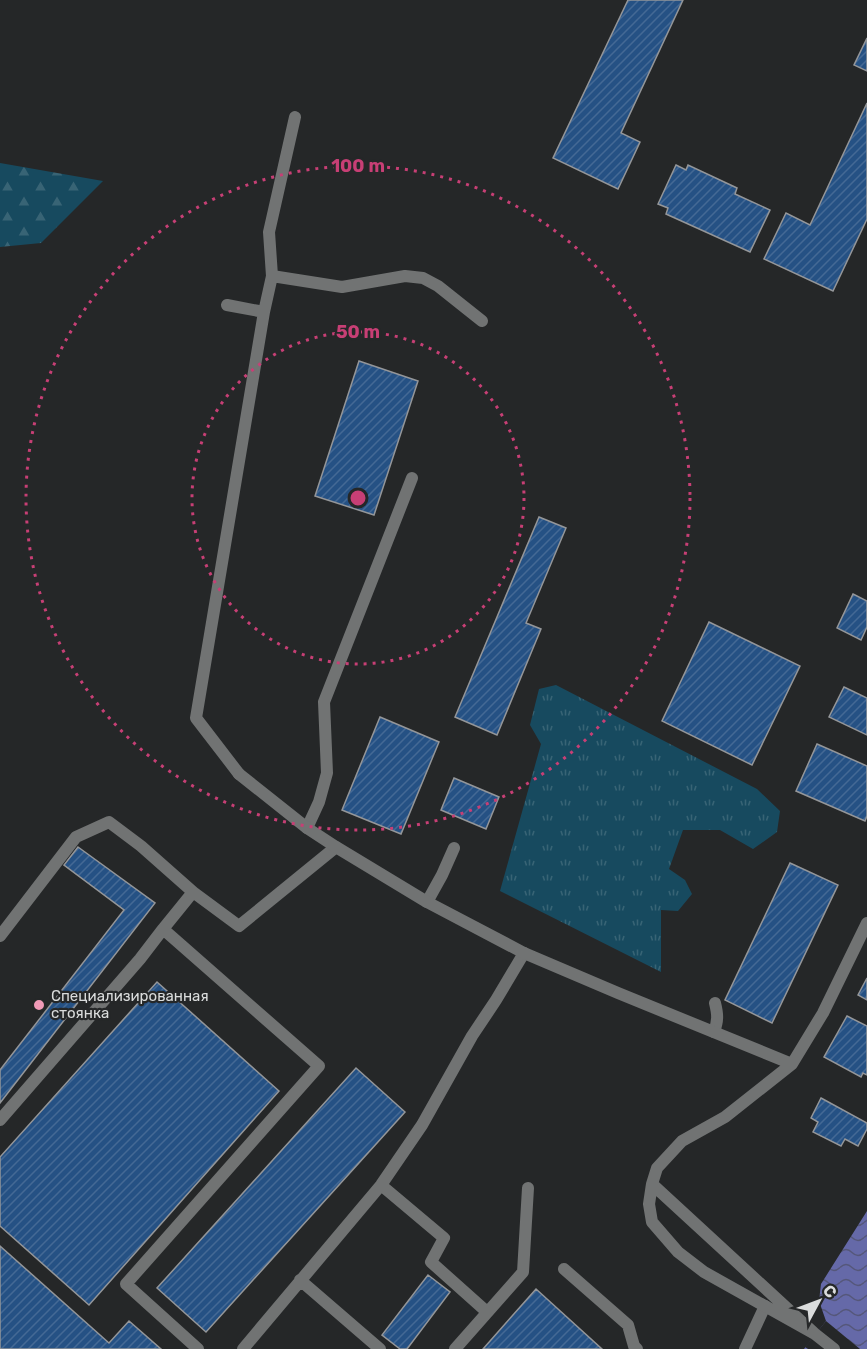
<svg xmlns="http://www.w3.org/2000/svg" width="867" height="1349" font-family="Rubik,sans-serif">
<style>
.grass{fill:url(#grass-tufts)}
.forest{fill:url(#forest-firs)}
.water{fill:url(#water-waves)}
.pier{fill:#252728}
.building{fill:url(#building-hatch);stroke:#949699;stroke-width:1.5}
.lines{fill:none;stroke-linecap:round;stroke-linejoin:round}
.lane{stroke:#717373;stroke-width:12}
.street{stroke:#717373;stroke-width:12}
.ring{fill:none;stroke:#c73f75;stroke-width:3;stroke-dasharray:3 6}
.poi-dot{fill:#f09ab7;stroke:#252728;stroke-width:2}
.labels{text-anchor:middle;dominant-baseline:central;stroke-width:4.5;stroke-linejoin:round;paint-order:stroke}
.poi-label{font-size:15px;fill:#dadcdc;stroke:#252728;text-anchor:start}
.centre{fill:#c73f75;stroke:#252728;stroke-width:3}
.ring-label{font-size:18px;text-anchor:middle;font-weight:bold;fill:#c73f75;stroke:#252728;stroke-width:4.5;stroke-linejoin:round;paint-order:stroke}
</style>
<defs>
<pattern id="grass-tufts" width="24" height="20" patternUnits="userSpaceOnUse" patternTransform="scale(1.5)"><rect width="24" height="20" fill="#174a5f"/><path d="M3 7l-1-3M5 7V3M7 7l1-3M15 17l-1-3M17 17v-4M19 17l1-3" fill="none" stroke="#386475"/></pattern>
<pattern id="forest-firs" width="22" height="20" patternUnits="userSpaceOnUse" patternTransform="scale(1.5)"><rect width="22" height="20" fill="#174a5f"/><path d="M5 1l3.5 6h-7zM16 11l3.5 6h-7z" fill="#386475"/></pattern>
<pattern id="water-waves" width="16" height="10" patternUnits="userSpaceOnUse" patternTransform="scale(1.5)"><rect width="16" height="10" fill="#6569a8"/><path d="M0 5q4-4 8 0t8 0" fill="none" stroke="#55577a"/></pattern>
<pattern id="building-hatch" width="6" height="6" patternUnits="userSpaceOnUse" patternTransform="scale(1.5)"><rect width="6" height="6" fill="#255184"/><path d="M-1 1l2-2M0 6l6-6M5 7l2-2" fill="none" stroke="#446995"/></pattern>
</defs>
<rect width="100%" height="100%" fill="#252728"/>
<path class="grass" d="M556,685L757,789L780,811L777,832L753,849L720,830H683L669,869L685,880L692,894L678,911L661,910V972L500,891L541,744L530,725L539,689Z"/>
<path class="forest" d="M0,163L103,181L41,243L0,247Z"/>
<path class="water" d="M867,1211V1349H804L826,1321L819,1301L821,1284Z"/>
<path class="pier" d="M826,1321L860,1349H808L805,1347Z"/>
<path class="building" d="M628,0H683L621,133L640,142L618,189L553,158Z
M867,38V71L854,65Z
M867,103V219L833,291L764,259L786,213L810,225Z
M676,165L686,170L688,165L737,188L735,194L770,210L750,252L666,214L668,208L658,204Z
M359,361L418,381L374,515L315,496Z
M539,517L566,528L526,623L541,629L497,735L455,717Z
M853,594L867,601V627L861,640L837,628Z
M709,622L800,666L752,765L662,721Z
M844,687L867,698V735L829,717Z
M380,717L439,742L401,834L342,810Z
M817,744L867,766V816L865,821L796,791Z
M454,778L499,797L486,829L441,810Z
M78,847L155,903L0,1103V1070L124,910L64,865Z
M790,863L838,885L772,1023L725,1000Z
M867,978V1000L858,995Z
M157,982L279,1091L89,1305L0,1226V1157Z
M847,1016L867,1026V1075L863,1073L861,1077L824,1057Z
M356,1068L405,1112L206,1332L157,1288Z
M821,1098L867,1123V1129L858,1146L845,1139L841,1146L813,1132L818,1122L811,1118Z
M0,1246L109,1343L129,1321L161,1349H0Z
M428,1275L450,1292L407,1349H400L382,1335Z
M536,1289L602,1349H483Z"/>
<g class="lines">
<path class="lane" d="M272,276L342,287L405,276L423,278L438,286L482,321
M227,305L264,312
M239,774L196,718L264,312L272,276L269,232L295,117
M307,828L319,802L327,773L324,702L412,478
M193,892L239,926L336,847
M427,902L442,875L454,848
M0,936L76,837L109,822L141,846L193,892L163,929L319,1066L126,1284L198,1349
M714,1032C718,1021 718,1015 715,1003
M0,1120L140,959L163,929
M381,1185L444,1238L431,1262L487,1312
M564,1269L628,1325L634,1346L637,1349
M300,1280L380,1349
M243,1349L381,1185L422,1125L472,1036L496,1000L524,953
M455,1349L523,1272L528,1188
M745,1349L765,1306"/>
<path class="street" d="M239,774L307,828L336,847L427,902L524,953L618,993L792,1064
M652,1184L815,1334L834,1349
M815,1334L704,1272L678,1252L652,1222L649,1204L652,1184L657,1168L682,1141L725,1117L792,1064L823,1013L867,923"/>
</g>
<g class="ring">
<circle cx="358" cy="498" r="166"/>
<circle cx="358" cy="498" r="332"/>
</g>
<circle class="poi-dot" cx="39" cy="1005" r="6"/>
<g class="labels">
<g class="poi-label">
<text x="51" y="996">Специализированная<tspan x="51" dy="17">стоянка</tspan></text>
</g>
</g>
<circle cx="358" cy="498" r="9" class="centre"/>
<g class="ring-label">
<text x="358" y="172">100 m</text>
<text x="358" y="338">50 m</text>
</g>
<g transform="translate(819 1301) rotate(49)" stroke="#252728" stroke-width="4.5" paint-order="stroke">
<path d="M0-4.5L10 22L0 15L-10 22Z" fill="#dadcdc"/>
<text y="-9" font-size="16" font-weight="bold" text-anchor="middle" fill="#dadcdc">С</text>
</g>
</svg>
